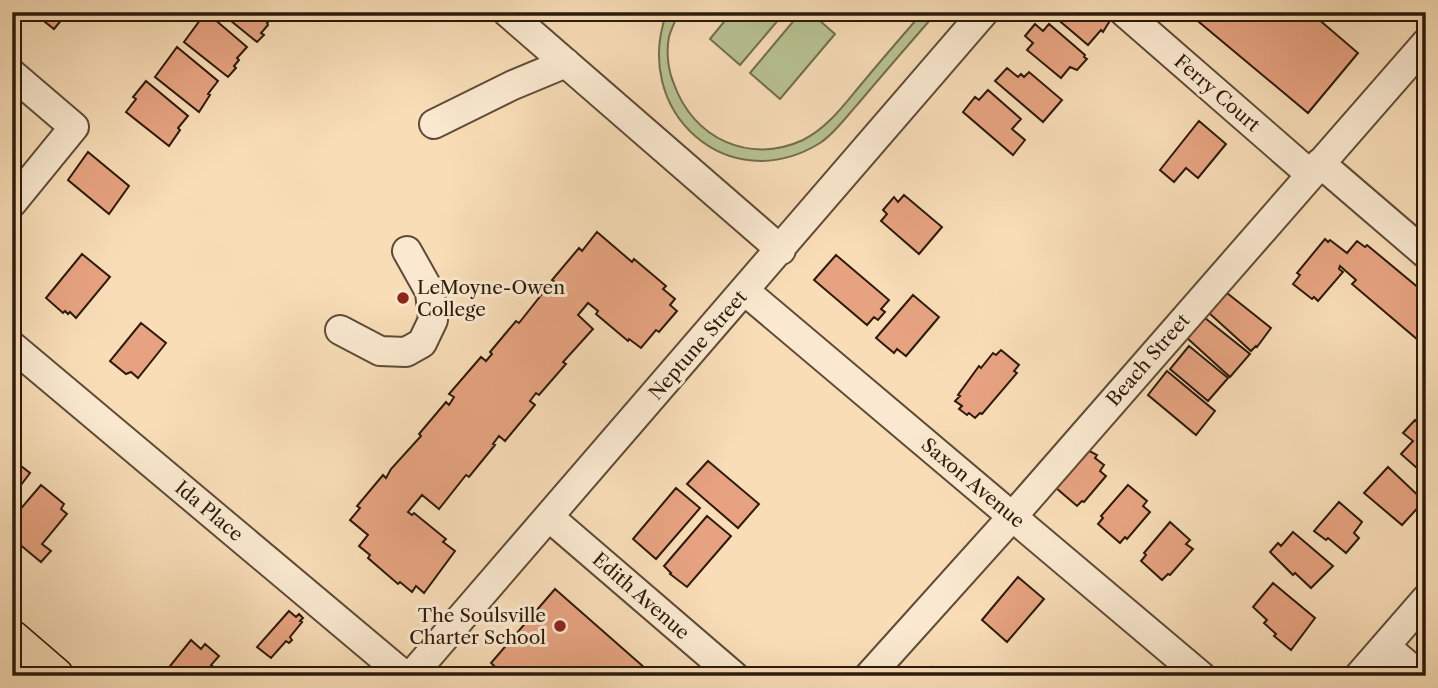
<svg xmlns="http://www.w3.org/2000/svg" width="1438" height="688" font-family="'Libre Caslon Text',serif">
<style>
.green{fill:#b8c292;stroke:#726e4e;stroke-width:2}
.building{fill:#e7a381;stroke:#2c1a0a;stroke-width:2}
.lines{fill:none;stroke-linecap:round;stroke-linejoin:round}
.minor-casing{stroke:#5f4b35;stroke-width:32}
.major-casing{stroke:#2c1a0a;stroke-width:38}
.minor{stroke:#fae9d0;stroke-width:28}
.major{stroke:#f8ddb7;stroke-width:35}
.poi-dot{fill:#8f2418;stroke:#fae9d0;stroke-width:2.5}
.labels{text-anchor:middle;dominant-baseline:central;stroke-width:6;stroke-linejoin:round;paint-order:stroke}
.street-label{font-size:19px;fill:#2c1a0a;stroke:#fae9d0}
.poi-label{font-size:19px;fill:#2c1a0a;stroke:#fae9d0;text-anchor:start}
</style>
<rect width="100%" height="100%" fill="#f8ddb7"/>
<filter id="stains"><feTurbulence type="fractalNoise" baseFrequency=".00286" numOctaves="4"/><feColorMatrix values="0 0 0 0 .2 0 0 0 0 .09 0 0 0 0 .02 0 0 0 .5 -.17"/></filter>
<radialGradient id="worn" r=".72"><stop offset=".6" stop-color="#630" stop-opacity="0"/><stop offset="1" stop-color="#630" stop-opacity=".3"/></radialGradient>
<path class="green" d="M667,12H679C676,20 671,29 669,37C666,52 668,70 674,84C693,138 749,165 803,140C829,127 845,103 864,81C883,58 903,35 923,12H937C910,43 883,74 857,105C846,117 834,134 820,143C728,200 630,111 667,12Z
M732,12H785L740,65L710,39Z
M801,12H810L835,34L780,99L750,73Z"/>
<path class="building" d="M41,12H68L54,29L40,18L43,14Z
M206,12L247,47L237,58L239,60L234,66L236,68L228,77L184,42Z
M220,12H276V15L267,23L268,25L261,33L264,35L257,42Z
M1049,12H1103L1111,19L1103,32L1101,30L1088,45Z
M1187,12H1310L1358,53L1308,113Z
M1035,24L1043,31L1049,24L1085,55L1084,57L1087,59L1077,70L1070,67L1061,78L1027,50L1033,43L1025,36Z
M177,47L218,81L208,94L210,95L199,112L155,77Z
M1007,68L1018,77L1021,74L1024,77L1029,72L1062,100L1043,122L995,81Z
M146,81L188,116L178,128L180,130L169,146L126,112L136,99L133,97Z
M988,90L1021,119L1012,129L1025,140L1013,155L963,112L975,97L979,100Z
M1199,121L1226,144L1198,178L1186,168L1174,182L1160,170Z
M88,152L129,186L109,214L68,180Z
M904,195L942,227L919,254L881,221L887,214L883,210L894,197L898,202Z
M597,232L632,262L634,259L666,286L663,289L675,299L670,305L677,311L659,332L656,330L641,348L629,339L628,341L596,314L598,311L588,303L578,315L593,329L563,362L566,364L539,395L536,393L530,401L535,405L505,441L499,436L493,444L495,445L469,477L466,475L439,509L422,495L408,512L412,515L414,513L446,539L443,542L455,551L424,593L416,586L412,592L400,582L398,584L368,558L370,555L359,546L368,535L350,520L360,508L357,506L383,475L386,478L391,469L421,436L419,434L446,402L449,405L454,397L449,394L481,357L486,361L492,354L490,352L516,321L519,323L546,289L548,290L555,282L552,280L579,248L582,251Z
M1325,239L1328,242L1330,240L1347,253L1357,241L1365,247L1367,245L1426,294V340L1421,336L1418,340L1352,284L1356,280L1340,266L1339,269L1343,272L1318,301L1314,297L1312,299L1293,284L1300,275L1297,273Z
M82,254L110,277L76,318L70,312L68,314L65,311L63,313L46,298Z
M836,255L889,300L881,309L885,312L878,320L874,317L867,325L814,280Z
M1227,293L1271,328L1257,347L1256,346L1251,351L1209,313Z
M913,295L939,317L906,356L897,349L894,353L876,338Z
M1205,318L1250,354L1230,377L1187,338Z
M141,323L166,343L138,378L131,372L126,374L110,361Z
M1189,346L1228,378L1208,401L1170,369Z
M1001,350L1019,365L1014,371L1017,373L982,414L980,413L975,418L969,413L967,415L959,409L962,406L955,401L960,396L958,395L979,366L981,368L993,353L996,355Z
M1167,371L1215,411L1196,435L1148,395Z
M1415,420L1426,430V476L1401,454L1413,441L1403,433Z
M1084,448L1097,455L1095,458L1104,465L1100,471L1106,476L1084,502L1082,501L1077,506L1055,487Z
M12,459L30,473L12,497Z
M708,461L759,504L738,528L687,484Z
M1388,467L1424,501L1402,525L1364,493Z
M41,485L64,504L61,509L67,514L42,544L51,551L41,562L18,543L15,546L12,544V519Z
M1128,485L1147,501L1143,506L1150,512L1127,539L1125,537L1120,543L1098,524L1103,518L1101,516Z
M676,488L700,508L656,559L633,539Z
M1339,502L1362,522L1354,533L1359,538L1346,553L1328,538L1326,540L1314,531Z
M707,516L731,536L687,587L670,574L671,573L664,566Z
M1170,522L1190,540L1186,544L1193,549L1170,575L1168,574L1162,580L1141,561L1146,555L1144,553Z
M1293,532L1333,566L1311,588L1295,573L1293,575L1270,552L1278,543L1281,546Z
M1018,577L1044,599L1007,642L982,620Z
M1273,583L1315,618L1291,650L1274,636L1276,634L1264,623L1267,620L1253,607Z
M555,589L654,676H505L491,663Z
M289,611L296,617L299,614L303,618L300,621L302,622L290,637L292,640L289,643L286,641L271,658L257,647Z
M191,640L201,649L205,644L219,656L211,665L215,668L208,676H162Z
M932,667L935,670L942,676H930L927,672Z"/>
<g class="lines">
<defs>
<path id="minor" d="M507,12L781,250
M1124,12L1310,174
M12,74L74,127L12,203
M434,124L513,85L566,63
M1320,163L1426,254
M745,291L1201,676
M340,330L380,351L406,352L422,343L433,320L430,292L407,251
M12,346L405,676
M549,517L734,676
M1385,646L1420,676
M411,676L984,12
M869,676L1012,517L1426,43
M1359,676L1426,599"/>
<path id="major" d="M12,638L56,676"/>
</defs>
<use href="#minor" class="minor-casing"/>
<use href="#major" class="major-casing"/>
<use href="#minor" class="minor"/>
<use href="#major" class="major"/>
</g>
<g class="poi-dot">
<circle cx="403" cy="298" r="7"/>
<circle cx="560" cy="626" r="7"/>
</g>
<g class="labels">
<g class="street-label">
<text transform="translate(1217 93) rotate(41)">Ferry Court</text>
<text transform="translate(698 345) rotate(-49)">Neptune Street</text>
<text transform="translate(1148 360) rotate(-49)">Beach Street</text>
<text transform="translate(973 483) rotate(40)">Saxon Avenue</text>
<text transform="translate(209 511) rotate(40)">Ida Place</text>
<text transform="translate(641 596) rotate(41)">Edith Avenue</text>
</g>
<g class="poi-label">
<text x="417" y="287">LeMoyne-Owen<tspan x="417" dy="22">College</tspan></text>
<text x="546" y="615" text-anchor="end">The Soulsville<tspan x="546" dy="22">Charter School</tspan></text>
</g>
</g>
<rect width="1438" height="688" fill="none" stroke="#f8ddb7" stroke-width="42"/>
<rect x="14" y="14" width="1410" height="660" fill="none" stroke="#2c1a0a" stroke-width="3.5"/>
<rect x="21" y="21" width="1396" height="646" fill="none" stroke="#2c1a0a" stroke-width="2"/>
<rect width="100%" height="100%" filter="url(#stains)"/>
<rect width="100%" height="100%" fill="url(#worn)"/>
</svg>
